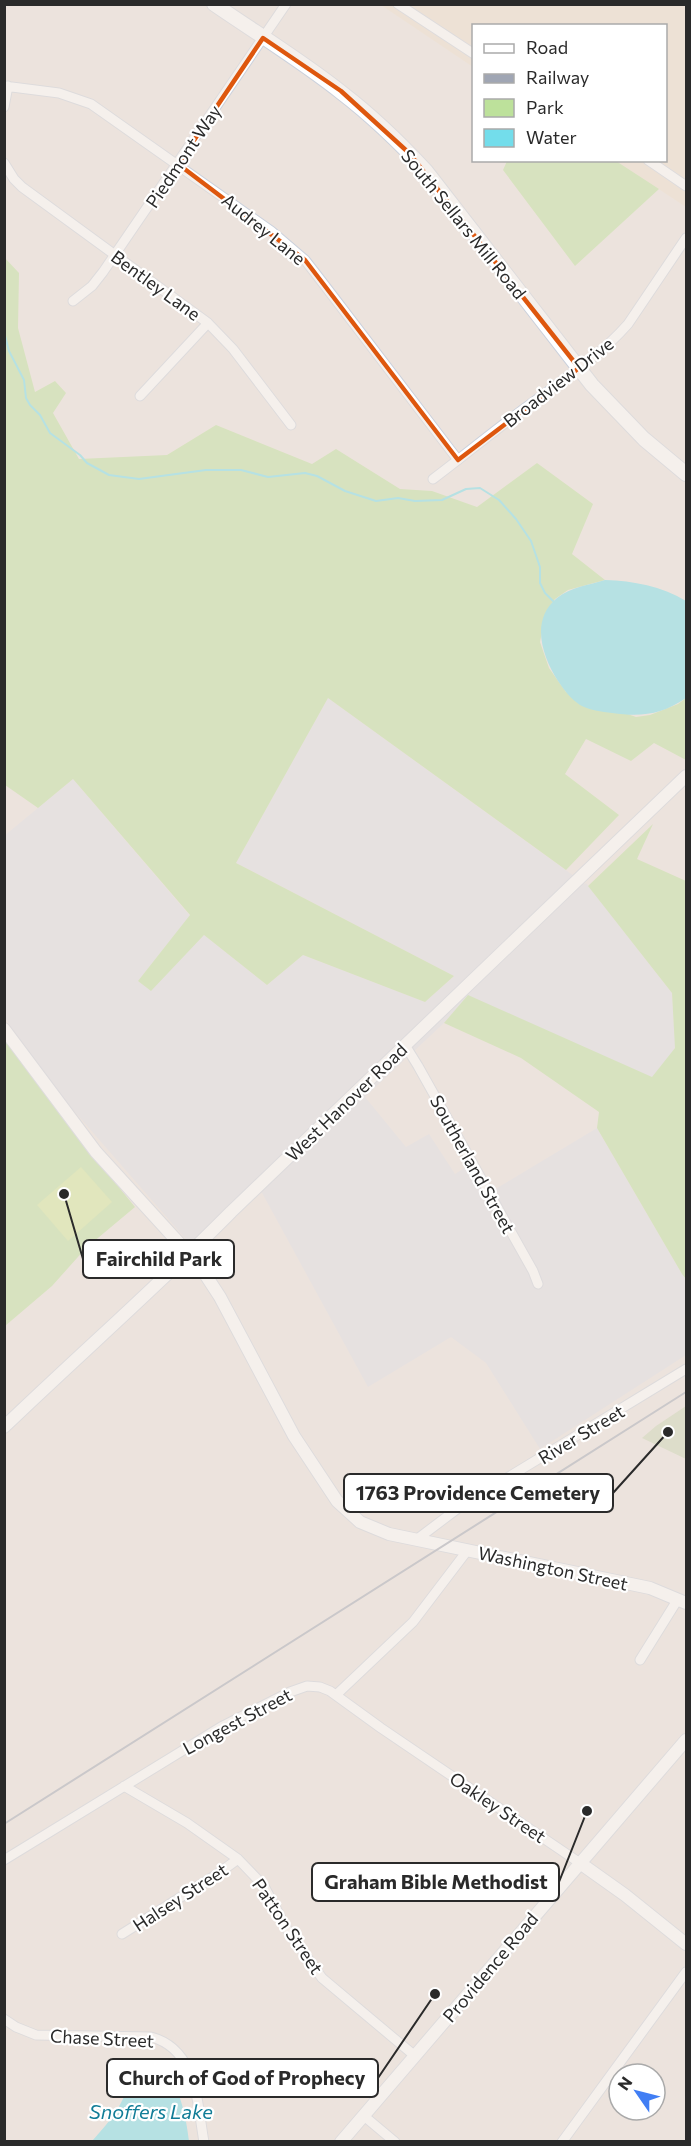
<svg xmlns="http://www.w3.org/2000/svg" width="691" height="2146" font-family="Commissioner,sans-serif">
<style>
.industrial{fill:#dedde5}
.education{fill:#eddecd}
.green{fill:#bde19b}
.cemetery{fill:#c9d5b4}
.pitch{fill:#d2e897}
.water{fill:#73ddeb}
.lines{fill:none;stroke-linecap:round;stroke-linejoin:round}
.stream{stroke:#73ddeb;stroke-width:2}
.minor-casing{stroke:#cbd1dc;stroke-width:11}
.tertiary-casing{stroke:#cbd1dc;stroke-width:14}
.secondary-casing{stroke:#cbd1dc;stroke-width:16}
.minor{stroke:#fff;stroke-width:9}
.tertiary{stroke:#fff;stroke-width:12}
.secondary{stroke:#fff;stroke-width:14}
.rail{stroke:#a0a6b4;stroke-width:2}
.marked{fill:none;stroke:#de570e;stroke-width:4.5;stroke-linejoin:round}
.labels{text-anchor:middle;dominant-baseline:central;stroke-width:4.5;stroke-linejoin:round;paint-order:stroke}
.street-label{font-size:18px;fill:#2a2a2a;stroke:#fff}
.water-label{font-size:20px;font-style:italic;fill:#117d97;stroke:#fff}
.leader{fill:none;stroke:#2a2a2a;stroke-width:2}
.callout-dot{fill:#2a2a2a;stroke:#fff;stroke-width:2}
.callout{fill:#fff;stroke:#2a2a2a;stroke-width:2}
.callout-label{font-size:20px;text-anchor:middle;font-weight:bold;fill:#2a2a2a}
</style>
<rect width="100%" height="100%" fill="#ece3dd"/>
<path class="industrial" d="M328,698L585,884L586,883L672,993L674,1026L679,1038L661,1080L545,1047L468,996L444,1023L365,1097L406,1147L429,1134L455,1174L470,1164L492,1191L597,1128L682,1274L686,1270V1355L540,1449L486,1363L451,1337L368,1387L255,1180L190,1244L54,1088L5,1018L4,836L73,779L190,916L138,981L150,990L204,935L267,985L303,955L425,1002L454,976L236,863Z"/>
<path class="education" d="M381,5H686V207L616,161L666,160V26H474L473,67Z"/>
<path class="green" d="M507,161H616L659,189L575,266L503,170Z
M4,257L19,273L18,328L35,392L55,381L66,393L53,413L79,459L167,455L216,425L312,464L336,449L400,489L432,491L477,507L537,463L593,504L572,554L605,580L568,590L555,599L546,612L540,642L549,668L566,692L636,717L650,715L678,704L686,698V760L654,743L631,761L586,739L565,774L619,815L566,870L328,698L236,863L454,976L425,1002L303,955L267,985L204,935L151,991L138,981L190,915L73,779L38,808L5,785Z
M653,824L637,859L686,881V1279L682,1274L597,1128L599,1112L521,1058L444,1023L468,995L652,1077L675,1048L672,993L588,886Z
M5,1037L61,1116L135,1207L86,1248L52,1286L5,1326Z"/>
<path class="cemetery" d="M686,1406V1459L642,1438L656,1426Z"/>
<path class="pitch" d="M81,1167L112,1202L68,1241L37,1205Z"/>
<path class="water" d="M605,580C634,581 661,586 686,601V698C661,715 641,717 612,713C602,712 589,710 580,705C571,699 564,690 558,681C542,656 530,620 557,598C571,587 589,585 605,580Z
M161,2066C180,2085 186,2116 189,2141H92C101,2131 111,2120 118,2108C132,2086 128,2069 161,2066Z"/>
<g class="lines">
<path class="stream" d="M4,332L9,351L24,380L26,398L30,405L40,415L50,433L80,455L87,463L109,475L139,479L206,470H241L268,477L305,473L317,476L345,491L376,501L398,498L415,501L442,500L466,489L480,488L499,500L516,519L531,541L540,567V583L545,593L554,602"/>
<defs>
<path id="minor" d="M398,4L474,54
M4,86L59,93L91,104L271,231L305,260L319,278L458,460
M4,107L8,86
M648,160L686,186
M4,163L14,179L22,187L208,323L233,349L291,425
M73,301L92,286L103,272L286,4
M140,396L208,323
M433,479C465,455 496,429 528,406C563,380 600,356 628,324L686,238
M405,1045L418,1066L533,1271L538,1284
M416,1540L461,1506L686,1369
M640,1660L678,1599
M336,1695L413,1622L467,1551
M124,1786L187,1823L238,1859L264,1886L288,1931L322,1978L415,2056
M4,1860L221,1727L290,1692L307,1686L320,1687L330,1691L381,1728L580,1863
M122,1934L216,1875L238,1859
M4,2019L16,2027L36,2035L151,2037C197,2049 197,2103 204,2142
M364,2116L395,2142
M562,2142L686,1972"/>
<path id="tertiary" d="M4,1029L96,1152L189,1254L205,1274L220,1297L294,1436L337,1501L360,1522L389,1534L650,1588L686,1603
M4,1427C79,1355 158,1286 231,1212L686,776
M580,1863L625,1895L686,1944
M341,2142L686,1740"/>
<path id="secondary" d="M214,4C256,33 302,61 342,93C372,116 400,143 426,171L592,385L644,439L686,474"/>
</defs>
<use href="#minor" class="minor-casing"/>
<use href="#tertiary" class="tertiary-casing"/>
<use href="#secondary" class="secondary-casing"/>
<use href="#minor" class="minor"/>
<use href="#tertiary" class="tertiary"/>
<use href="#secondary" class="secondary"/>
<path class="rail" d="M4,1824L686,1392"/>
</g>
<path d="M0 0H691V2146H0ZM263,38L341,91L409,153L579,368L458,460L305,260L178,164Z" fill="#ece3dd" fill-opacity=".55" fill-rule="evenodd"/>
<path class="marked" d="M263,38L341,91L409,153L579,368L458,460L305,260L178,164Z"/>
<g class="labels">
<g class="street-label">
<text transform="translate(183 156) rotate(-56)">Piedmont Way</text>
<text transform="translate(464 224) rotate(51)">South Sellars Mill Road</text>
<text transform="translate(264 229) rotate(39)">Audrey Lane</text>
<text transform="translate(156 285) rotate(36)">Bentley Lane</text>
<text transform="translate(558 382) rotate(-38)">Broadview Drive</text>
<text transform="translate(346 1102) rotate(-44)">West Hanover Road</text>
<text transform="translate(473 1164) rotate(61)">Southerland Street</text>
<text transform="translate(581 1434) rotate(-31)">River Street</text>
<text transform="translate(553 1568) rotate(12)">Washington Street</text>
<text transform="translate(237 1721) rotate(-28)">Longest Street</text>
<text transform="translate(498 1807) rotate(34)">Oakley Street</text>
<text transform="translate(180 1897) rotate(-33)">Halsey Street</text>
<text transform="translate(288 1926) rotate(56)">Patton Street</text>
<text transform="translate(490 1967) rotate(-50)">Providence Road</text>
<text transform="translate(102 2038) rotate(3)">Chase Street</text>
</g>
<g class="water-label">
<text x="151" y="2111">Snoffers Lake</text>
</g>
</g>
<path class="leader" d="M64 1194L83 1259M668 1432L613 1493M587 1811L559 1882M435 1994L378 2078"/>
<g class="callout-dot">
<circle cx="64" cy="1194" r="6"/>
<circle cx="668" cy="1432" r="6"/>
<circle cx="587" cy="1811" r="6"/>
<circle cx="435" cy="1994" r="6"/>
</g>
<g class="callout">
<rect x="83" y="1240" width="151" height="38" rx="6"/>
<rect x="344" y="1474" width="269" height="38" rx="6"/>
<rect x="312" y="1863" width="247" height="38" rx="6"/>
<rect x="107" y="2059" width="271" height="38" rx="6"/>
</g>
<g class="callout-label">
<text x="159" y="1266">Fairchild Park</text>
<text x="478" y="1500">1763 Providence Cemetery</text>
<text x="436" y="1889">Graham Bible Methodist</text>
<text x="242" y="2085">Church of God of Prophecy</text>
</g>
<rect width="691" height="2146" fill="none" stroke="#2a2a2a" stroke-width="12"/>
<rect x="472" y="24" width="195" height="138" fill="#ffffff" stroke="#aaaaaa" stroke-width="1.5"/>
<rect x="484" y="44" width="30" height="9" fill="#ffffff" stroke="#aaaaaa" stroke-width="1.5"/>
<text x="526" y="54" font-size="18" fill="#2a2a2a">Road</text>
<rect x="484" y="74" width="30" height="9" fill="#a0a6b4" stroke="#aaaaaa" stroke-width="1.5"/>
<text x="526" y="84" font-size="18" fill="#2a2a2a">Railway</text>
<rect x="484" y="99" width="30" height="18" fill="#bde19b" stroke="#aaaaaa" stroke-width="1.5"/>
<text x="526" y="114" font-size="18" fill="#2a2a2a">Park</text>
<rect x="484" y="129" width="30" height="18" fill="#73ddeb" stroke="#aaaaaa" stroke-width="1.5"/>
<text x="526" y="144" font-size="18" fill="#2a2a2a">Water</text>
<g transform="translate(637 2092) rotate(305)"><circle r="28" fill="#ffffff" stroke="#aaaaaa" stroke-width="1.5"/>
<path d="M0-4.5L10 22L0 15L-10 22Z" fill="#417ef4"/>
<text y="-9" font-size="16" font-weight="bold" text-anchor="middle" fill="#2a2a2a">N</text>
</g>
</svg>
